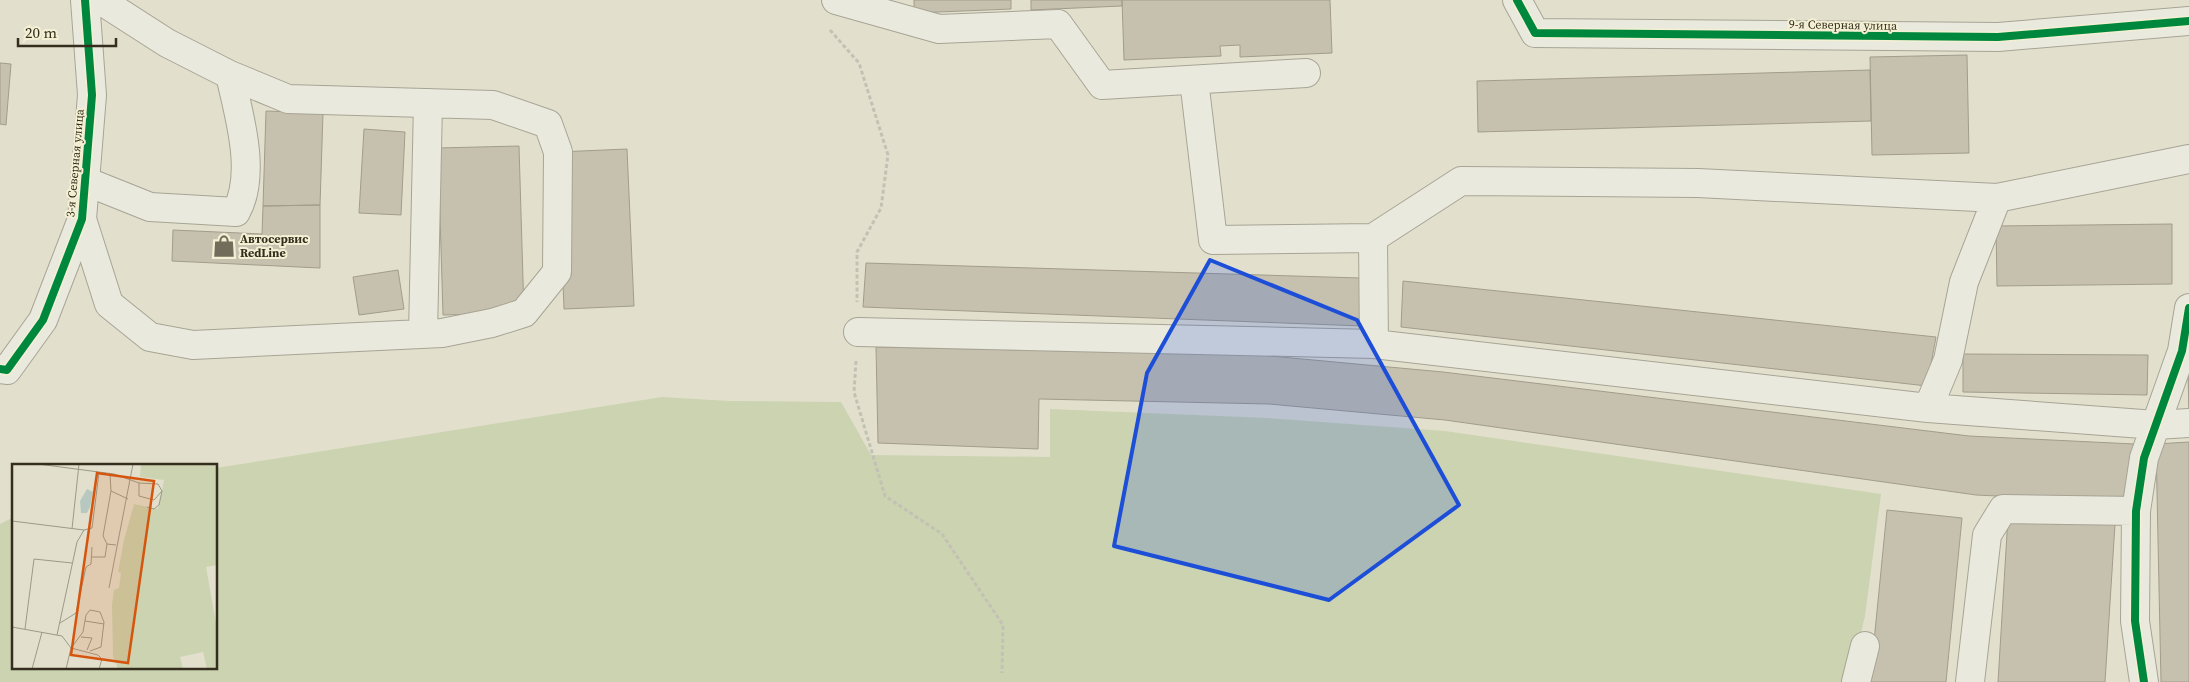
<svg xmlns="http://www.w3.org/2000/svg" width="2189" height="682" font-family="'Source Serif 4',serif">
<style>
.green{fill:#cbd3b0}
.building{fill:#c6c0ae;stroke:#a29c8c}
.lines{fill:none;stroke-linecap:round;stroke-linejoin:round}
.minor-casing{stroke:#a7a495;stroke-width:30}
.path{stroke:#c3c1b4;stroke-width:3;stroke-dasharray:4 2.5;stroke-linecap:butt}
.minor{stroke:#eae9dd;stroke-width:28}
.cycleway-casing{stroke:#f3f0d3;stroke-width:11}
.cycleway{stroke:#00873e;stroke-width:8}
.marked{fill:#1d4ed8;fill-opacity:0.2;stroke:#1d4ed8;stroke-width:4;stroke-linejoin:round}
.labels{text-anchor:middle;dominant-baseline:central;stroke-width:4;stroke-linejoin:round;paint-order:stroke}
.street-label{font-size:12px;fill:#352e1e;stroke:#f3f0d3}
.poi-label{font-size:12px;font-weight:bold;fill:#352e1e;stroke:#f3f0d3;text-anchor:start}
.inset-road{fill:none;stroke:#9d9987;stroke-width:1}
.view{fill:#d6550e;fill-opacity:0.15;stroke:#d6550e;stroke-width:2.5}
.inset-edge{fill:none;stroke:#352e1e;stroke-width:2.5}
</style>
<rect width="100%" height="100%" fill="#e2e0cd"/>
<path class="green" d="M662,397L729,401L841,402L871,455L1050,457V409L1267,418L1445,431L1881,494L1865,616L1849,682H0V524L14,517V668H216V468Z"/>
<path class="building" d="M914,0H1011V9L914,13Z
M1031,0H1122V6L1031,10Z
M1122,0H1330L1332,53L1240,57V45L1220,46L1221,56L1124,60Z
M1967,55L1969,153L1872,155L1870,57Z
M0,63L11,64L6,125L0,124Z
M1870,70L1871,121L1478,132L1477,81Z
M266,111L323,113L320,205L263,206Z
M364,129L405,132L401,215L359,213Z
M519,146L524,313L443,315L438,148Z
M627,149L634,306L564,309L558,152Z
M320,205V268L172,261L173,230L262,234L263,206Z
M2172,224V284L1997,286L1996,226Z
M866,263L1360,278L1362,326L863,307Z
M398,270L404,309L359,315L353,277Z
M1403,281L1936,337L1927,386L1401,327Z
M876,347L1259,355L1443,372L1969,436L2134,444L2123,502L1976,495L1445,420L1269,404L1039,399L1038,449L878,443Z
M1963,354L2148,355L2147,395L1963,392Z
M2188,374H2189V412Z
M2189,442V682H2161L2156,444Z
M1887,510L1962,518L1946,682H1870Z
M2008,517L2115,524L2105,682H1998Z"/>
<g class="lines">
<defs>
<path id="minor" d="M836,0L939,29L1058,24L1102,85L1306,73
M1517,0L1535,33L1998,37L2189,21
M1194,80L1213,240L1373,238
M85,181L150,207L236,212C257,174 239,115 230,75
M82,219L109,304L150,337L193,345L442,333L492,323L524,313L557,272L558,152L548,124L493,105L288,99L230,75L167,43L100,0
M858,332L1374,344L1928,408L2156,425L2189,423
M423,334L428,103
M1374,344L1373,238L1461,181L1698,183L1997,198L2189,159
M0,369L7,370L43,320L82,219L92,95L85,0
M1928,408L1948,360L1964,282L1997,198
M1856,682L1865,646
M1970,682L1987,535L2003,509L2136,511
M2144,682L2135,621L2136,511L2144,458L2182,351L2189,308"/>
</defs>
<use href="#minor" class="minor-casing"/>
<path class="path" d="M830,30L859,63L888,155L881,208L857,252V302
M856,361L854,392L885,496L942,534L1003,625L1002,673"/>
<use href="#minor" class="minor"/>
<defs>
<path id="cycleway" d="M1517,0L1535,33L1998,37L2189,21
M0,369L7,370L43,320L82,219L92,95L85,0
M2144,682L2135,621L2136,511L2144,458L2182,351L2189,308"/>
</defs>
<use href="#cycleway" class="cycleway-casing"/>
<use href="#cycleway" class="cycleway"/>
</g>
<path class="marked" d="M1210,260L1357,320L1459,505L1329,600L1114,546L1147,373Z"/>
<defs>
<symbol id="shop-bare" viewBox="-9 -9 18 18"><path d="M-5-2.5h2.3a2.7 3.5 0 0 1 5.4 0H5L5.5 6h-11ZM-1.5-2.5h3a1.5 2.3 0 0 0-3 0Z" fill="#726c5b" stroke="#f3f0d3" stroke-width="2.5" paint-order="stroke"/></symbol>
</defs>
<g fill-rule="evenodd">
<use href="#shop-bare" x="208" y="230" width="32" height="32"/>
</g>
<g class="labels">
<g class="street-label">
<text transform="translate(1843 25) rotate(1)">9-я Северная улица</text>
<text transform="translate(75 163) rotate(-85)">3-я Северная улица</text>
</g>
<g class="poi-label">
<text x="240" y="239">Автосервис<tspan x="240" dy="14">RedLine</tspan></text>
</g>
</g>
<g transform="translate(12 464)">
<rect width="205" height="205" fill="#e2e0cd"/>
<path d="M129,0H205V101L194,103L205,165V204L195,205L191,188L168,193L171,205H106L101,192L100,141L102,126L107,124L109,109L106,108L112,76L122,40L146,45L150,27L152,16L128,13Z" fill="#cbd3b0"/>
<path d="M75,25L81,28L78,43L75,49H69L68,37Z" fill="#b7c8c1"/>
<path class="inset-road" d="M26,0L102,10L127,19L146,20L150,27L142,36L127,32V19M98,10L99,27L91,72L95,80L104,81M99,27L116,35M135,43L142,45L147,41L150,27M0,57L72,66M60,65L67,0M80,93H93L95,80M97,124L121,0M73,157L92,160M48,159L64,149L74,103L79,100L80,83M0,163L50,172L59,184M13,165L22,95L60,99M45,171L65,78L72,66L80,64L87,9M69,173L80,174L75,186M59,184L86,191L90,195L87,205M20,205L30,168M54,205L59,184L71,168L74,151L78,146L88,148L92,158L89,183L78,187"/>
<path class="view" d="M85,9L142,17L116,199L59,191Z"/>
<rect width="205" height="205" class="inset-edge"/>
</g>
<path d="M18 38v8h98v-8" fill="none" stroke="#352e1e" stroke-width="2.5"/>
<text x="25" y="38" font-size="15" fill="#352e1e" stroke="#f3f0d3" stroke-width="4" paint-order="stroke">20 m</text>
</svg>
